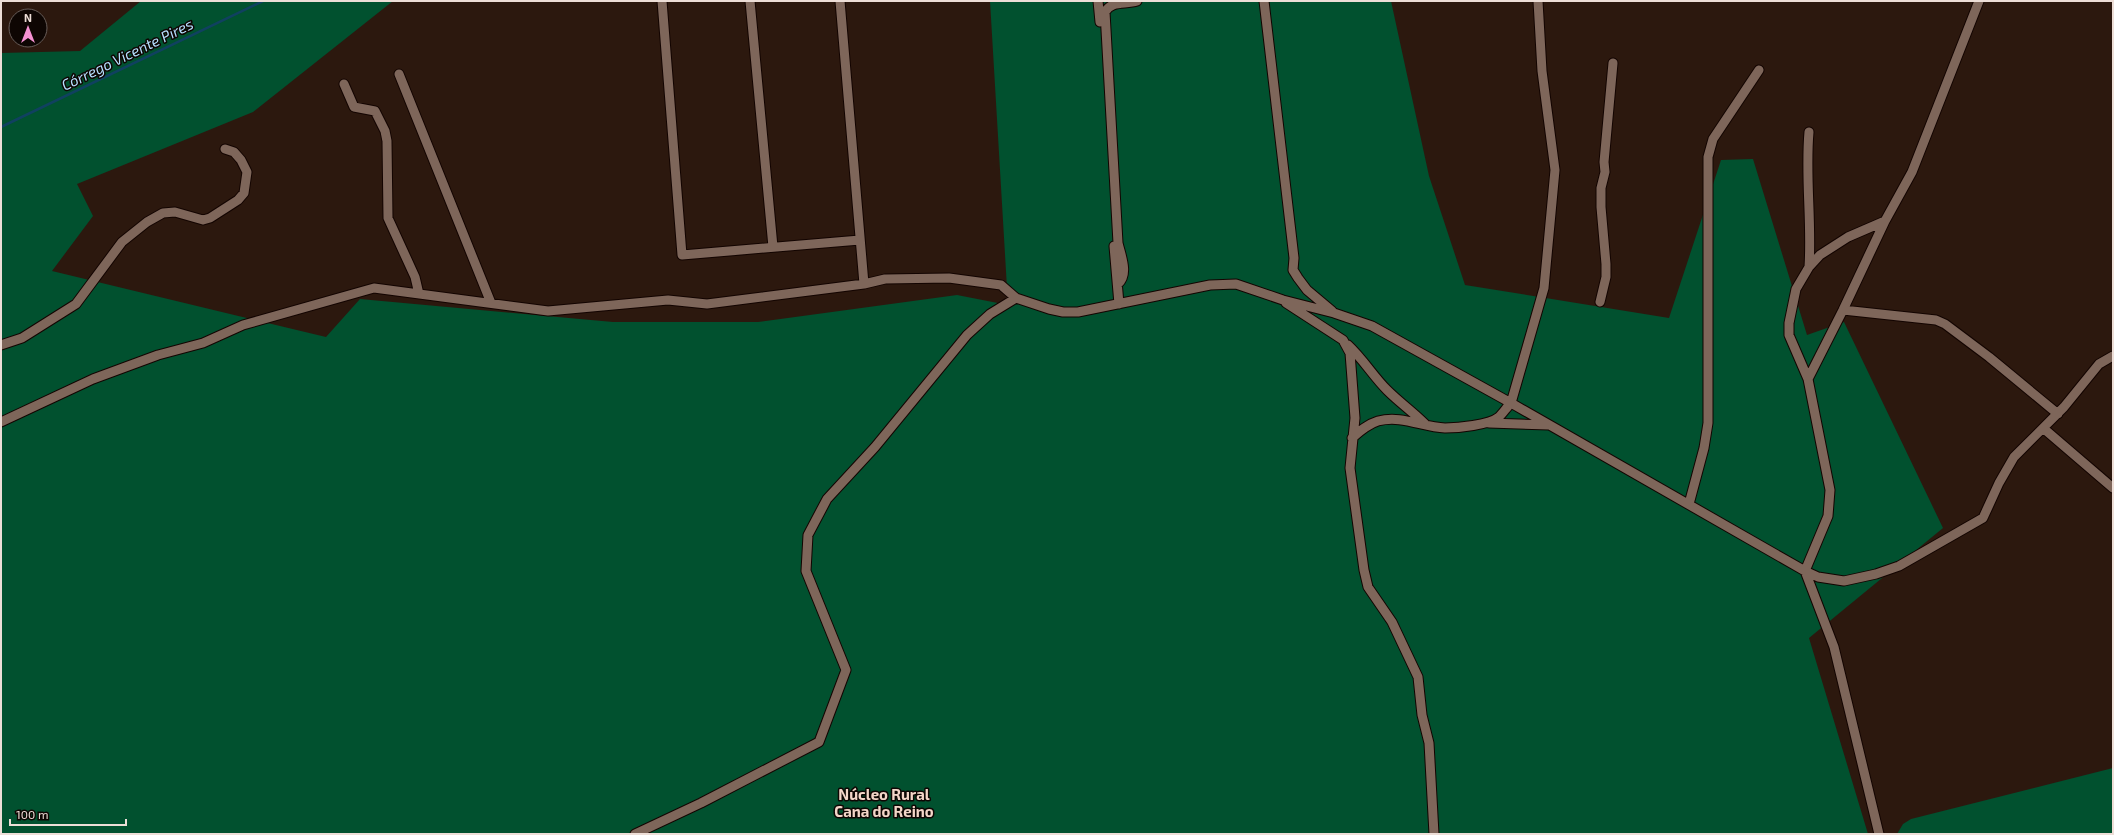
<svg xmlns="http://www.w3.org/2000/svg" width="2114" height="835" font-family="'Exo 2',sans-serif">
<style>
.green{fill:#01512f}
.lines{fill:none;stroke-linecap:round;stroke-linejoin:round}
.stream{stroke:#104160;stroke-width:2.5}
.minor-casing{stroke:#130400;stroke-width:11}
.minor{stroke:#7e665a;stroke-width:9}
.labels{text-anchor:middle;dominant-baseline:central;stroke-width:3;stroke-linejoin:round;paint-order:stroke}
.water-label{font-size:15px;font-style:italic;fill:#b6dffe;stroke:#0e0603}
.neighbourhood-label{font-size:15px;font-weight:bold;fill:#f3d6c8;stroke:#0e0603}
</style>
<rect width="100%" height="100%" fill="#2c180e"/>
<path class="green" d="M141,1H393L253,112L77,184L93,216L52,271L326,337L360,299L613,322H758L957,295L1008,305L990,1H1391L1429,176L1465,285L1669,318L1721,160L1753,159L1807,335L1844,322L1943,528L1809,638L1868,834H1V53L80,51Z
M2113,768V834H1897L1903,824L1911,819Z"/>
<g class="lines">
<path class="stream" d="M1,127L263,1"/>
<defs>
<path id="minor" d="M662,1L682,255L860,240
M750,1L773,247
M840,1L864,284
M1098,1L1100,22
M1264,1L1294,258L1293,270L1298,278L1307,290L1332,311
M399,74L491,303
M344,84L354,107L375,111L385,131L387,141L388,218L415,277L419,294
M1809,132C1805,176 1812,222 1809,267
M1114,246L1119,304
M1118,284C1129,274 1121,256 1118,243L1105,12C1112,0 1125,5 1137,1
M1600,302L1606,277V264L1601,207V188L1605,172L1604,162L1613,63
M1286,303L1343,340L1350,353L1355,418L1350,468L1364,570L1368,587L1392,622L1418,677L1422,715L1429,743L1434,834
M1843,310L1936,320L1945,324L1989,357L2058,414
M1,345L22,338L76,304L122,242L147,222L163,213L175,212L203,220L210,218L238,200L244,193L247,172L241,160L234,152L225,149
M1348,345C1363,359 1373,376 1387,390C1399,402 1413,412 1425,424
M1808,379L1843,310L1885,221
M1,422L93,379L158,355L203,343L243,325L374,288L548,311L668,300L707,304L864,284L885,279L949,278L1001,285L1016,298L1049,309L1063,312H1078L1210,285L1236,284L1283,300L1334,313L1372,326L1511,403L1805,571L1818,577L1844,581L1876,574L1899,566L1983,518L1999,483L2014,457L2064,407L2099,364L2113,356
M1489,423L1549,425
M2043,428L2113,488
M1352,438C1360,431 1368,424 1378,421C1402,415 1422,427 1445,428C1458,428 1489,425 1499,417C1503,413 1507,407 1511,403L1544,288L1555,170L1542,71L1538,1
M1689,504L1704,448L1708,423V157L1713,139L1759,70
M635,834L701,803L819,742L846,670L806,571L808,535L827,499L875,447L967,335L990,314L1016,298
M1879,834L1834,647L1805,571L1828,516L1830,490L1808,379L1789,335V323L1796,289L1809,267L1820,255L1848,237L1885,221L1912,172L1979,1"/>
</defs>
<use href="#minor" class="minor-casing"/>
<use href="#minor" class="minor"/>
</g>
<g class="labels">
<g class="water-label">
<text transform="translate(127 54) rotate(-26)">Córrego Vicente Pires</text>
</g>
<g class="neighbourhood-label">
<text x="884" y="794">Núcleo Rural<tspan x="884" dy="17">Cana do Reino</tspan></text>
</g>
</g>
<rect width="2114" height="835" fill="none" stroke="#edded7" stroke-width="4"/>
<g transform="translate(28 28)"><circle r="19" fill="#0e0603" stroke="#675c58"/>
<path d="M0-3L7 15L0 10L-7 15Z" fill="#f591d2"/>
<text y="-6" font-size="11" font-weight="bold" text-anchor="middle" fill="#edded7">N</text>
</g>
<path d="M10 819v6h116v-6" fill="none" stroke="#edded7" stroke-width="2"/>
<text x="16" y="819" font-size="12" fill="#edded7" stroke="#0e0603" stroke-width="3" paint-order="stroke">100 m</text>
</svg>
